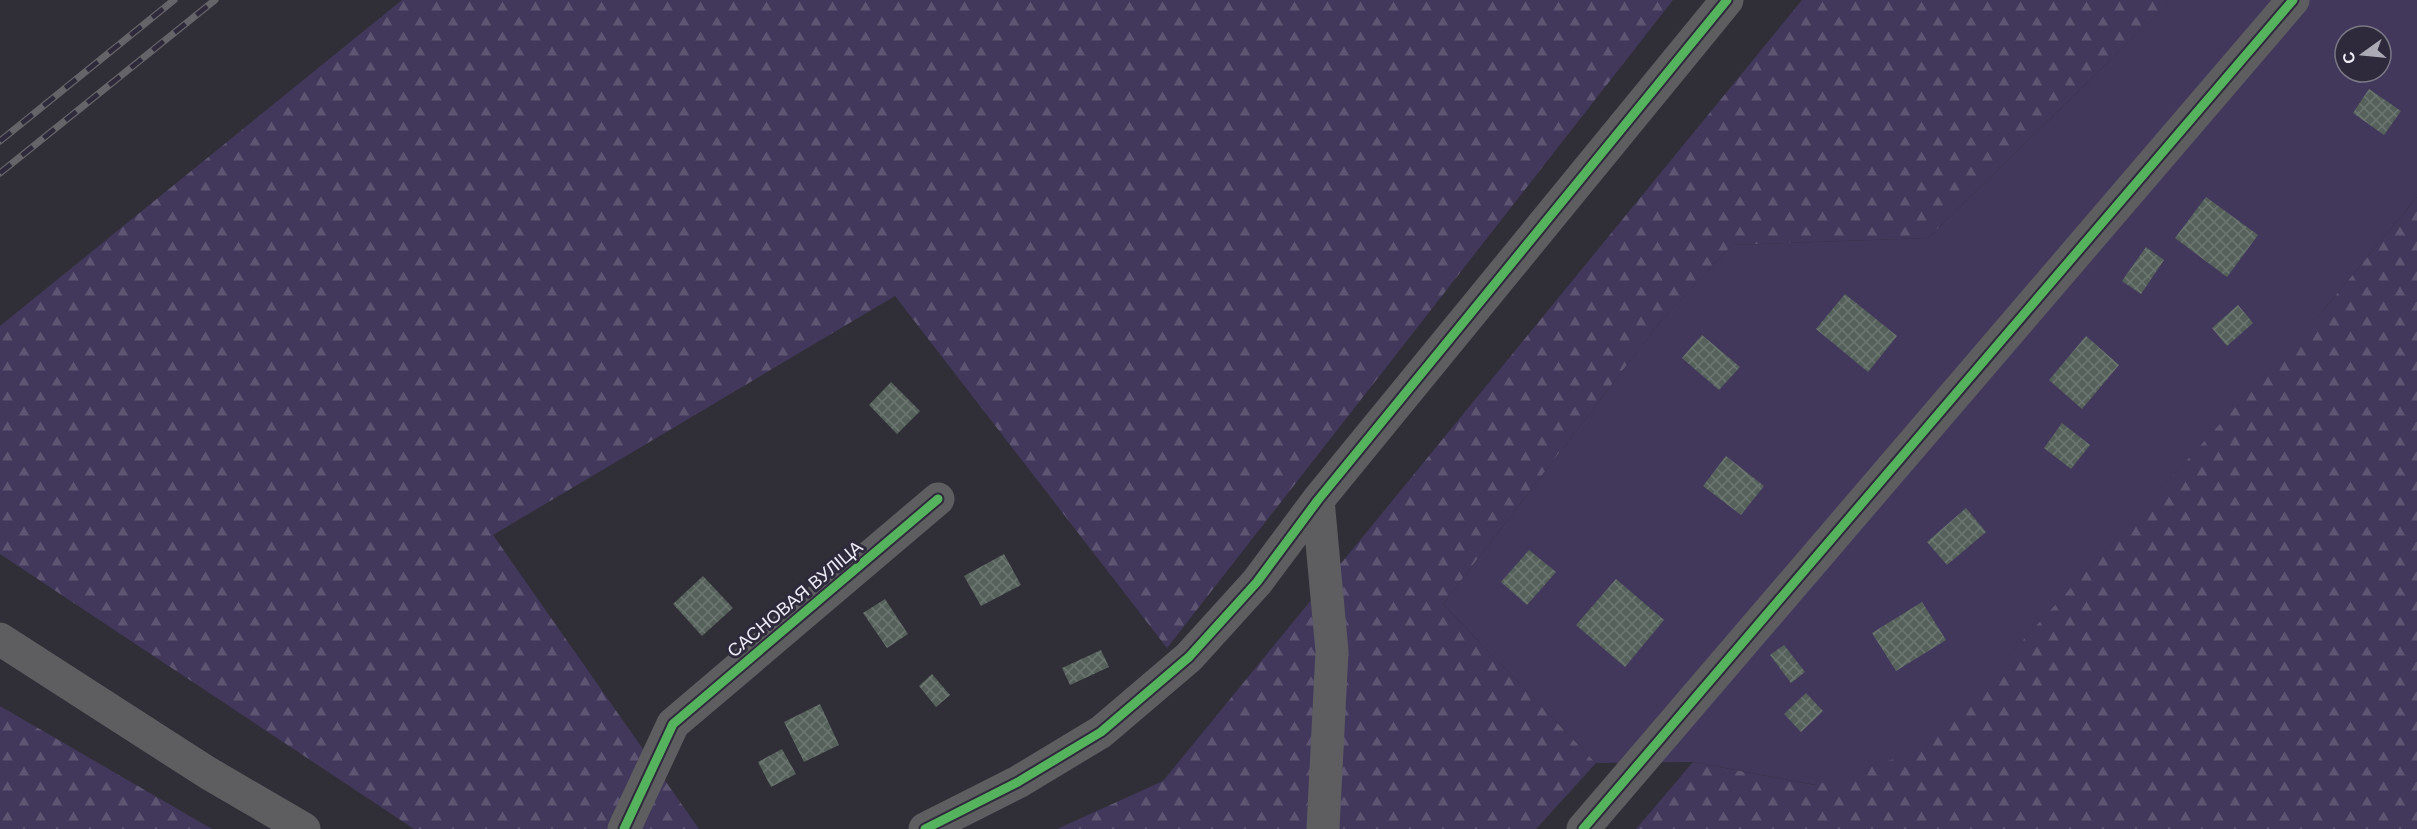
<svg xmlns="http://www.w3.org/2000/svg" width="2417" height="829" font-family="Helvetica,sans-serif">
<style>
.forest{fill:url(#forest-firs)}
.garden{fill:#42385b;fill-rule:evenodd}
.building{fill:url(#building-cross-hatch)}
.lines{fill:none;stroke-linecap:round;stroke-linejoin:round}
.minor{stroke:#5e5e61;stroke-width:33}
.tertiary{stroke:#5e5e61;stroke-width:33}
.rail-casing{stroke:#656468;stroke-width:7}
.rail{stroke:#2e2a3b;stroke-width:4.5;stroke-dasharray:14;stroke-linecap:butt}
.cycleway-casing{stroke:#2e2a3b;stroke-width:13}
.cycleway{stroke:#56b35d;stroke-width:9}
.labels{text-anchor:middle;dominant-baseline:central;stroke-width:6;stroke-linejoin:round;paint-order:stroke}
.street-label{font-size:18px;fill:#eeecf7;stroke:#2e2a3b}
</style>
<defs>
<pattern id="forest-firs" width="22" height="20" patternUnits="userSpaceOnUse" patternTransform="scale(1.5)"><rect width="22" height="20" fill="#42385b"/><path d="M5 1l3.5 6h-7zM16 11l3.5 6h-7z" fill="#5e5573"/></pattern>
<pattern id="building-cross-hatch" width="8" height="8" patternUnits="userSpaceOnUse" patternTransform="scale(1.5)"><rect width="8" height="8" fill="#55615a"/><path d="M0 0l8 8M0 8l8-8" fill="none" stroke="#6e7872"/></pattern>
</defs>
<rect width="100%" height="100%" fill="#302e37"/>
<path class="forest" d="M402,0H1673L1167,648L895,296L493,535L699,829H414L0,554V326Z
M1802,0H2172L1928,238L1732,245L1660,322L1443,604L1596,763L1536,829H1057L1163,781Z
M2417,197V829H1636L1693,762L1815,785L2321,313Z
M0,706L212,829H0Z"/>
<path class="garden" d="M2172,0H2417V197L2321,313L1924,749L1816,785L1693,762L1596,763L1443,604L1660,322L1732,245L1928,238ZM2345,36H2381V72H2345Z"/>
<path class="building" d="M2369,89L2401,111L2384,135L2353,113Z
M2206,197L2258,235L2227,277L2175,238Z
M2146,247L2164,260L2141,294L2122,281Z
M1845,294L1897,336L1868,372L1816,329Z
M2238,305L2253,323L2227,346L2212,328Z
M1702,335L1740,367L1719,390L1682,358Z
M2086,336L2119,365L2082,409L2049,380Z
M891,382L920,411L897,434L869,405Z
M2062,423L2090,445L2071,469L2044,448Z
M1726,456L1764,486L1741,515L1703,486Z
M1966,508L1986,532L1947,565L1927,542Z
M1529,550L1556,572L1527,605L1501,582Z
M1004,554L1021,585L981,606L964,576Z
M703,576L733,608L702,636L673,604Z
M1616,579L1664,620L1625,667L1576,625Z
M885,599L908,634L887,648L863,613Z
M1922,602L1946,640L1896,671L1872,633Z
M1784,645L1805,672L1791,683L1770,655Z
M1101,650L1109,667L1070,685L1062,668Z
M932,674L950,695L936,707L919,686Z
M1806,693L1823,711L1801,732L1784,714Z
M820,704L839,745L804,762L784,722Z
M782,749L796,774L771,787L758,762Z"/>
<g class="lines">
<path class="minor" d="M624,829L673,724L938,499
M1583,829L2293,0"/>
<path class="tertiary" d="M1318,500L1332,651L1323,829
M0,639L208,773L304,829
M925,829L1018,782L1101,732L1189,657L1257,582L1318,500L1727,0"/>
<defs>
<path id="rail" d="M0,141L174,0
M0,173L215,0"/>
</defs>
<use href="#rail" class="rail-casing"/>
<use href="#rail" class="rail"/>
<defs>
<path id="cycleway" d="M624,829L673,724L938,499
M925,829L1018,782L1101,732L1189,657L1257,582L1318,500L1727,0
M1583,829L2293,0"/>
</defs>
<use href="#cycleway" class="cycleway-casing"/>
<use href="#cycleway" class="cycleway"/>
</g>
<g class="labels">
<g class="street-label">
<text transform="translate(795 599) rotate(-40)">САСНОВАЯ ВУЛІЦА</text>
</g>
</g>
<g transform="translate(2363 54) rotate(255)"><circle r="28" fill="#2e2a3b" stroke="#7b7886" stroke-width="1.5"/>
<path d="M0-4.5L10 22L0 15L-10 22Z" fill="#acaab4"/>
<text y="-9" font-size="16" font-weight="bold" text-anchor="middle" fill="#eeecf7">С</text>
</g>
</svg>
